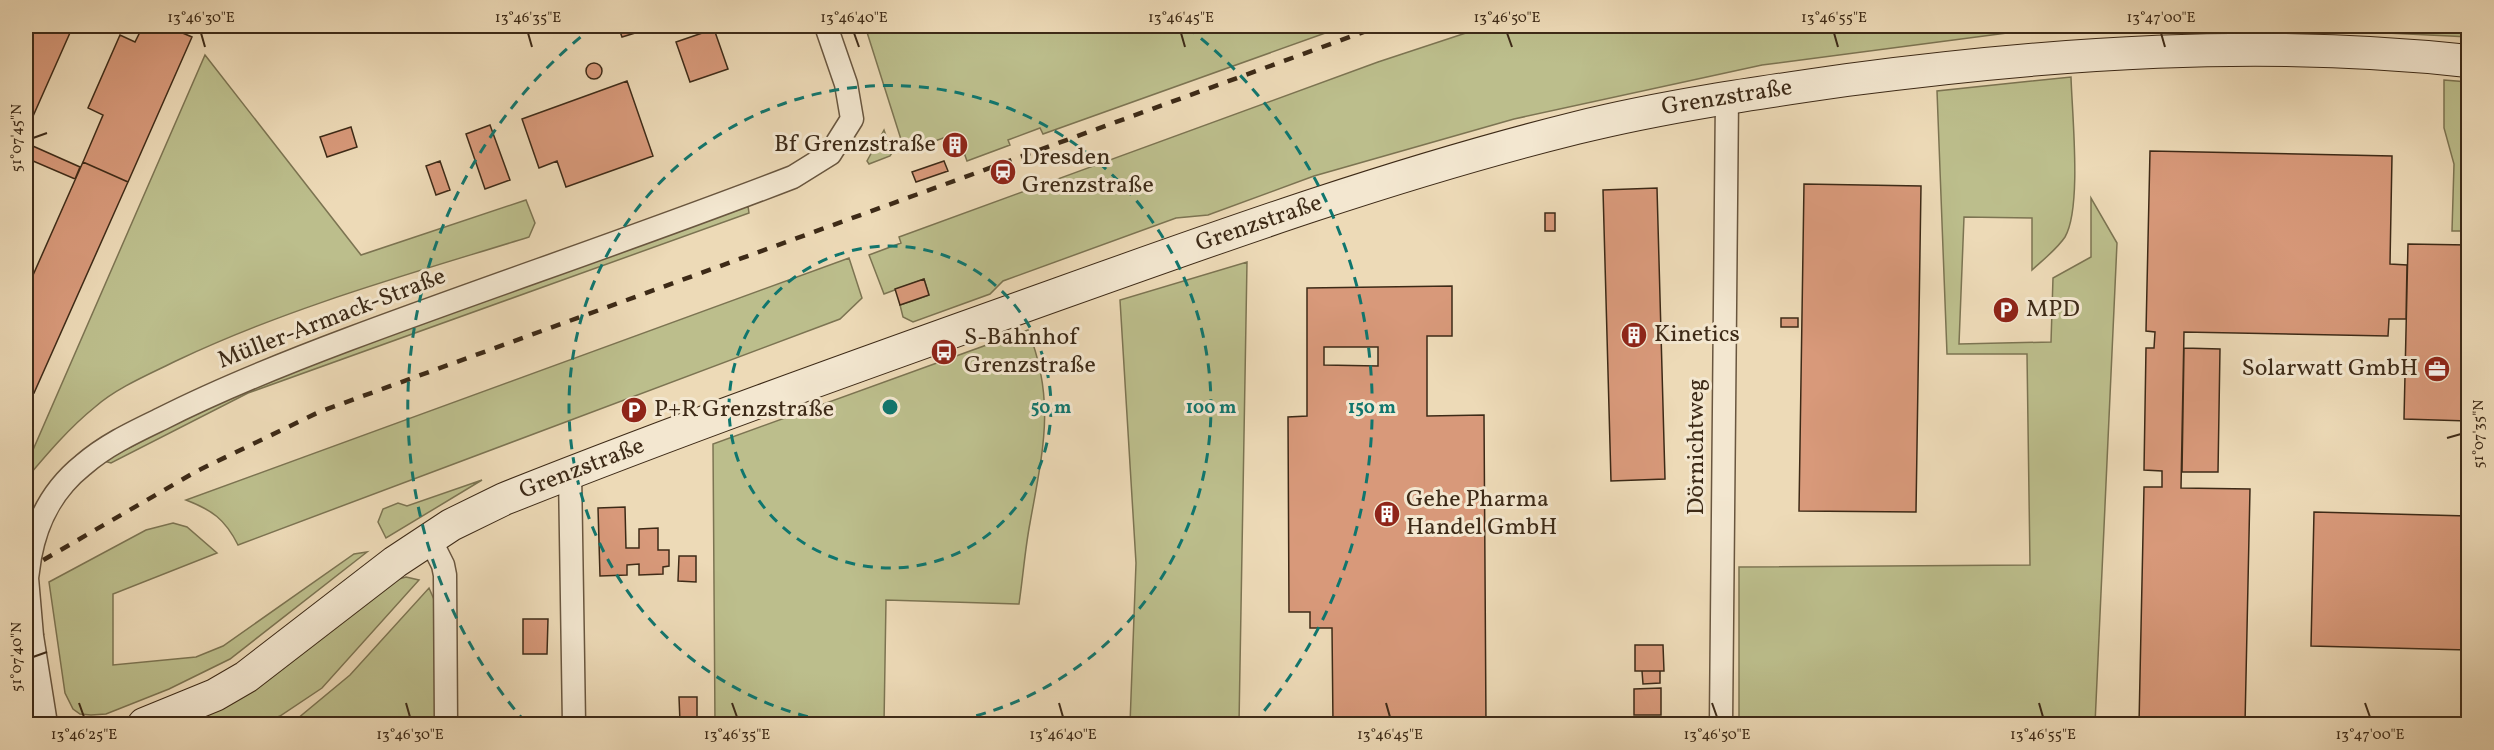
<svg xmlns="http://www.w3.org/2000/svg" width="2494" height="750" font-family="Vollkorn,serif">
<style>
.green{fill:#bcbe8c;stroke:#7c7452;stroke-width:1.5}
.building{fill:#d8997a;stroke:#3d2a17;stroke-width:1.5;fill-rule:evenodd}
.lines{fill:none;stroke-linecap:round;stroke-linejoin:round}
.street-casing{stroke:#69563f;stroke-width:25}
.secondary-casing{stroke:#3d2a17;stroke-width:34}
.street{stroke:#f3e7d0;stroke-width:22}
.secondary{stroke:#f3e7d0;stroke-width:32}
.rail{stroke:#3d2a17;stroke-width:4.5;stroke-dasharray:10 10;stroke-linecap:butt}
.street-bridge-casing{stroke:#69563f;stroke-width:25;stroke-linecap:butt}
.street-bridge{stroke:#f3e7d0;stroke-width:22}
.ticks{fill:none;stroke:#3d2a17;stroke-width:2}
.ring{fill:none;stroke:#0f766e;stroke-width:3;stroke-dasharray:10 8}
.labels{text-anchor:middle;dominant-baseline:central;stroke-width:6;stroke-linejoin:round;paint-order:stroke}
.street-label{font-size:24px;fill:#3d2a17;stroke:#f3e7d0}
.poi-label{font-size:24px;fill:#3d2a17;stroke:#f3e7d0;text-anchor:start}
.centre{fill:#0f766e;stroke:#f3e7d0;stroke-width:3}
.ring-label{font-size:18px;text-anchor:middle;font-weight:bold;fill:#0f766e;stroke:#f3e7d0;stroke-width:6;stroke-linejoin:round;paint-order:stroke}
.neatline{fill:none;stroke:#3d2a17;stroke-width:2}
.ticks-label{font-size:15px;text-anchor:middle;fill:#3d2a17}
</style>
<rect width="100%" height="100%" fill="#eddab7"/>
<filter id="stains"><feTurbulence type="fractalNoise" baseFrequency=".00333" numOctaves="4"/><feColorMatrix values="0 0 0 0 .2 0 0 0 0 .09 0 0 0 0 .02 0 0 0 .5 -.17"/></filter>
<radialGradient id="worn" r=".72"><stop offset=".6" stop-color="#630" stop-opacity="0"/><stop offset="1" stop-color="#630" stop-opacity=".3"/></radialGradient>
<path class="green" d="M865,26H1345L1043,134L1040,128L1008,140L1010,145L967,161L957,133L905,152Z
M1487,26H2220L2007,33L1762,65L1514,119L1314,176L1208,215L1176,218L1003,281L990,294L913,322L903,317L900,305L929,295L924,279L884,294L869,255L901,243L899,237L1378,62Z
M2239,26H2468V37L2450,36Z
M205,55L361,255L526,200L535,223L529,237C410,274 290,307 178,360C150,374 118,387 95,407C69,428 47,454 26,479V466Z
M2071,77C2072,114 2082,208 2065,237C2057,249 2043,260 2032,270V218L1964,217L1959,344L2051,342L2053,278L2091,257V198L2117,243L2095,724H1739V567L2030,565L2027,354H1947L1937,91Z
M2444,80L2468,82V231H2452L2454,164L2444,128Z
M884,130L892,153L890,156L869,164L867,161Z
M748,206L749,213L248,393L111,463L104,461L244,387Z
M849,258L862,298L840,319L238,545C225,519 212,510 186,500Z
M1247,262L1239,724H1130L1136,563L1120,300Z
M1028,330C1056,401 1043,450 1030,523C1025,549 1023,577 1019,604L886,600L884,724H715L713,444Z
M482,480L386,538L378,522L383,509L398,503L407,506Z
M173,523L187,527L217,553L113,594V665L196,657L223,646L354,554L367,552L230,659L169,689L106,714L91,715L80,714L73,709L65,693L49,582L146,530Z
M406,577L419,580L322,688L280,716L260,724H178L395,580Z
M429,588L436,604L437,724H291L350,675Z"/>
<path class="building" d="M26,26H73L26,132Z
M143,26H166L192,37L128,182L83,162L103,115L88,108L120,35L135,42Z
M618,26H658L622,37Z
M714,29L728,69L690,82L676,42Z
M586 71a8 8 0 1 1 16 0a8 8 0 1 1-16 0Z
M627,81L653,156L566,187L557,161L539,168L522,119Z
M490,125L510,180L485,189L466,134Z
M351,127L357,147L327,157L320,137Z
M957,136L962,152L954,155L949,138Z
M26,143L80,167L75,179L26,158Z
M2150,151L2392,156L2390,264L2407,265L2406,319H2389L2388,336L2184,332L2181,488L2250,489L2245,724H2139L2144,487H2162V471L2144,470L2146,348H2154L2155,332L2146,331Z
M440,161L450,190L436,195L426,166Z
M944,161L948,171L916,182L912,172Z
M83,162L128,182L34,393L26,390V291Z
M1804,184L1921,186L1916,512L1799,511Z
M1657,188L1665,479L1611,481L1603,190Z
M1545,213H1555V231H1545Z
M2408,244L2468,245V421L2404,419Z
M924,279L929,295L900,305L895,289Z
M1452,286V336H1427V416L1484,415L1486,724H1333L1332,628H1310V612H1289L1288,417L1307,416V288ZM1324,347H1378V366L1324,365Z
M1781,318H1798V327H1781Z
M2184,348L2220,349L2218,472H2182Z
M625,507L626,548H639V529L658,528V550H669V566L663,567V574L639,575V564L627,565V575L600,576L598,508Z
M2314,512L2468,516V650L2311,646Z
M679,556H696V582L678,581Z
M523,619H548L547,654H523Z
M1635,645H1663L1664,671H1635Z
M1642,671H1660V683L1643,684Z
M1661,688V715H1634V689Z
M679,697H697V724H639L680,722Z
M600,717H625V724H600Z"/>
<g class="lines">
<defs>
<path id="street" d="M570,472L574,724
M430,539L443,565L445,575L446,724
M30,557C37,519 53,489 83,465C106,445 134,432 161,419C222,388 285,363 349,339C496,284 646,234 793,177L830,154L852,119L846,84L826,26
M32,636L46,724
M1721,724L1727,97"/>
<path id="secondary" d="M144,724L215,695L246,677L395,562L451,525L504,499C675,431 848,369 1022,307C1204,242 1387,175 1576,128C1665,106 1756,93 1847,80C2052,53 2263,38 2468,61"/>
</defs>
<use href="#street" class="street-casing"/>
<use href="#secondary" class="secondary-casing"/>
<use href="#street" class="street"/>
<use href="#secondary" class="secondary"/>
<path class="rail" d="M26,570L197,471L319,412L1380,26"/>
<defs>
<path id="street-bridge" d="M30,557L27,578L32,636"/>
</defs>
<use href="#street-bridge" class="street-bridge-casing"/>
<use href="#street-bridge" class="street-bridge"/>
</g>
<path class="ticks" d="M201,33L205,47M528,33L532,47M854,33L859,47M1181,33L1185,47M1507,33L1512,47M1834,33L1838,47M2161,33L2165,47M33,138L47,133M2447,438L2461,434M33,657L47,652M79,703L84,717M406,703L410,717M732,703L737,717M1059,703L1063,717M1386,703L1390,717M1712,703L1717,717M2039,703L2043,717M2365,703L2370,717"/>
<g class="ring">
<circle cx="890" cy="407" r="161"/>
<path d="M843 724A321 321 0 1 1 937 724"/>
<path d="M526 723A482 482 0 0 1 593 27M1187 27A482 482 0 0 1 1254 723"/>
</g>
<defs>
<symbol id="building-disc" viewBox="-11 -11 22 22"><circle r="9.5" fill="#8f2418" stroke="#f3e7d0"/><path d="M-4-6H4V6H1V3H-1V6H-4ZM-2.5-4.3h1.7v1.8h-1.7ZM.8-4.3h1.7v1.8H.8ZM-2.5-1h1.7V.8h-1.7ZM.8-1h1.7V.8H.8Z" fill="#fff"/></symbol>
<symbol id="station-disc" viewBox="-11 -11 22 22"><circle r="9.5" fill="#8f2418" stroke="#f3e7d0"/><path d="M-3-6H3Q5-6 5-4V2Q5 4 3 4L4.5 6H3L1.5 4h-3L-3 6H-4.5L-3 4Q-5 4-5 2V-4Q-5-6-3-6ZM-3.5-4v3h7v-3ZM-3.5 1v1.5H-2V1ZM2 1v1.5H3.5V1Z" fill="#fff"/></symbol>
<symbol id="parking-disc" viewBox="-11 -11 22 22"><circle r="9.5" fill="#8f2418" stroke="#f3e7d0"/><path d="M-3.5-5.5H1a3.5 3.5 0 0 1 0 7H-1V5.5H-3.5ZM-1-3.4V-.6H.8a1.4 1.4 0 0 0 0-2.8Z" fill="#fff"/></symbol>
<symbol id="bus-disc" viewBox="-11 -11 22 22"><circle r="9.5" fill="#8f2418" stroke="#f3e7d0"/><path d="M-5-6H5V4H4V6H2V4H-2V6H-4V4H-5ZM-3.5-4V0h7V-4ZM-3.5 1.2v1.5H-2V1.2ZM2 1.2v1.5H3.5V1.2Z" fill="#fff"/></symbol>
<symbol id="office-disc" viewBox="-11 -11 22 22"><circle r="9.5" fill="#8f2418" stroke="#f3e7d0"/><path d="M-6-3h4V-5.5h4V-3h4V5H-6ZM-1-4.5V-3h2v-1.5ZM-6 0V1H6V0Z" fill="#fff"/></symbol>
</defs>
<g fill-rule="evenodd">
<use href="#building-disc" x="940" y="130" width="30" height="30"/>
<use href="#station-disc" x="988" y="157" width="30" height="30"/>
<use href="#parking-disc" x="1991" y="295" width="30" height="30"/>
<use href="#building-disc" x="1619" y="320" width="30" height="30"/>
<use href="#bus-disc" x="929" y="337" width="30" height="30"/>
<use href="#office-disc" x="2422" y="354" width="30" height="30"/>
<use href="#parking-disc" x="619" y="395" width="30" height="30"/>
<use href="#building-disc" x="1372" y="499" width="30" height="30"/>
</g>
<g class="labels">
<g class="street-label">
<text transform="translate(1727 98) rotate(-9)">Grenzstraße</text>
<text transform="translate(1259 224) rotate(-19)">Grenzstraße</text>
<text transform="translate(332 319) rotate(-21)">Müller-Armack-Straße</text>
<text transform="translate(1697 447) rotate(-90)">Dörnichtweg</text>
<text transform="translate(582 469) rotate(-21)">Grenzstraße</text>
</g>
<g class="poi-label">
<text x="936" y="145" text-anchor="end">Bf Grenzstraße</text>
<text x="1022" y="158">Dresden<tspan x="1022" dy="28">Grenzstraße</tspan></text>
<text x="2026" y="310">MPD</text>
<text x="1654" y="335">Kinetics</text>
<text x="964" y="338">S-Bahnhof<tspan x="964" dy="28">Grenzstraße</tspan></text>
<text x="2418" y="369" text-anchor="end">Solarwatt GmbH</text>
<text x="654" y="410">P+R Grenzstraße</text>
<text x="1406" y="500">Gehe Pharma<tspan x="1406" dy="28">Handel GmbH</tspan></text>
</g>
</g>
<circle cx="890" cy="407" r="9" class="centre"/>
<g class="ring-label">
<text x="1051" y="413">50 m</text>
<text x="1211" y="413">100 m</text>
<text x="1372" y="413">150 m</text>
</g>
<rect width="2494" height="750" fill="none" stroke="#eddab7" stroke-width="66"/>
<rect x="33" y="33" width="2428" height="684" class="neatline"/>
<g class="ticks-label">
<text x="201" y="22">13°46'30"E</text>
<text x="528" y="22">13°46'35"E</text>
<text x="854" y="22">13°46'40"E</text>
<text x="1181" y="22">13°46'45"E</text>
<text x="1507" y="22">13°46'50"E</text>
<text x="1834" y="22">13°46'55"E</text>
<text x="2161" y="22">13°47'00"E</text>
<text transform="translate(16 138) rotate(-90)" y="5">51°07'45"N</text>
<text transform="translate(2478 434) rotate(-90)" y="5">51°07'35"N</text>
<text transform="translate(16 657) rotate(-90)" y="5">51°07'40"N</text>
<text x="84" y="739">13°46'25"E</text>
<text x="410" y="739">13°46'30"E</text>
<text x="737" y="739">13°46'35"E</text>
<text x="1063" y="739">13°46'40"E</text>
<text x="1390" y="739">13°46'45"E</text>
<text x="1717" y="739">13°46'50"E</text>
<text x="2043" y="739">13°46'55"E</text>
<text x="2370" y="739">13°47'00"E</text>
</g>
<rect width="100%" height="100%" filter="url(#stains)"/>
<rect width="100%" height="100%" fill="url(#worn)"/>
</svg>
